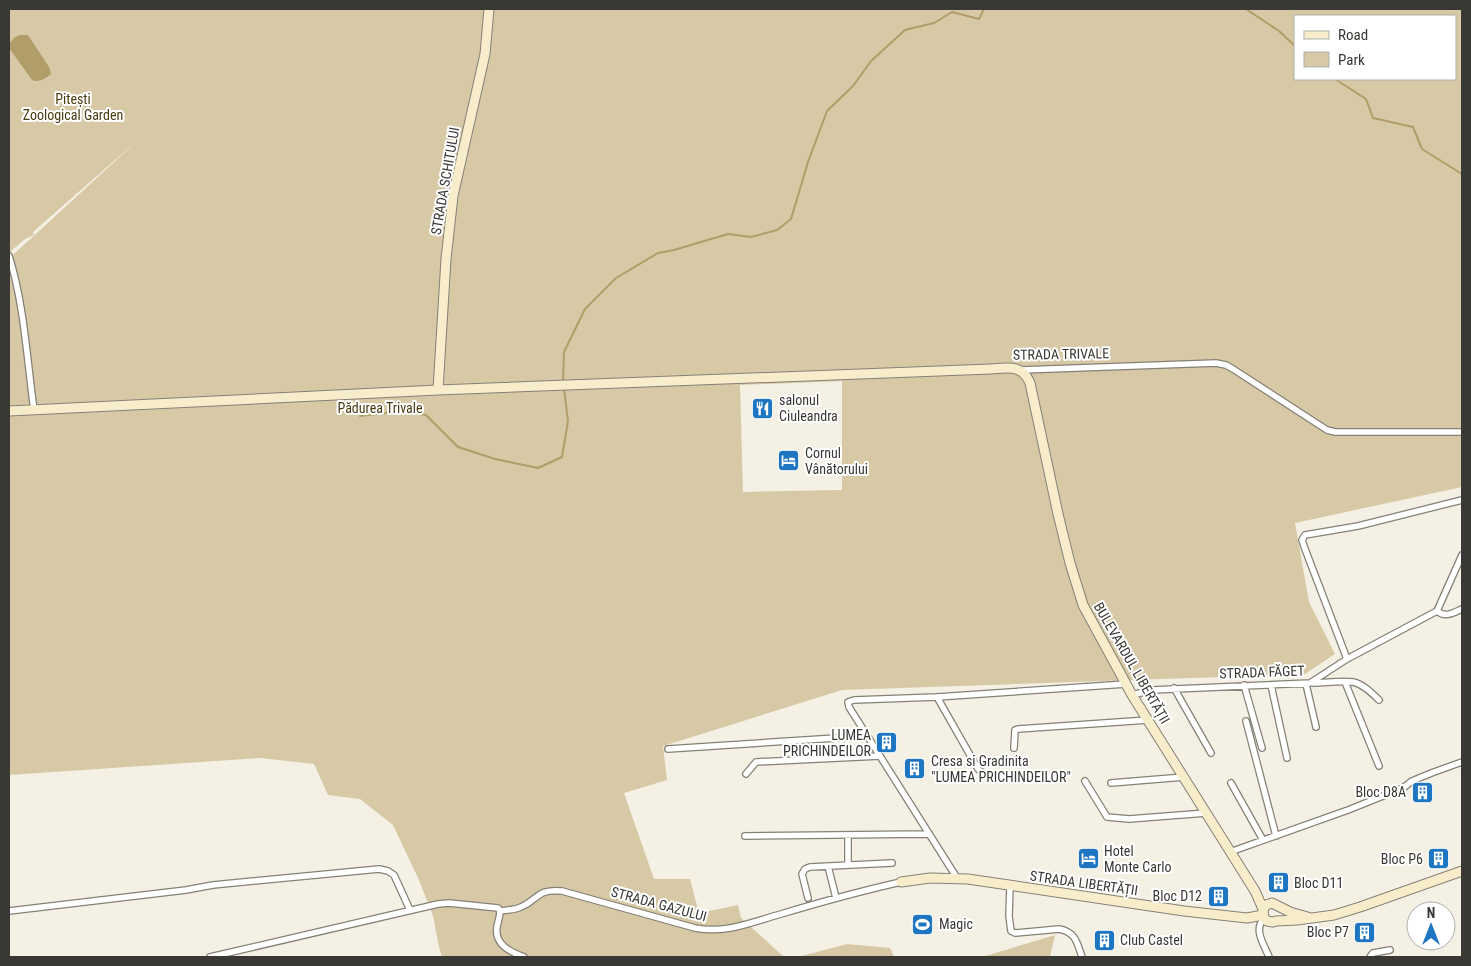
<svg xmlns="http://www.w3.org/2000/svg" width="1471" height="966" font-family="'Roboto Condensed',sans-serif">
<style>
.green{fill:#d7c9a5;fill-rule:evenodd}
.water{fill:#b09d6a}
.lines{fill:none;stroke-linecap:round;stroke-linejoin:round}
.stream{stroke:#b09d6a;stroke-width:2}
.street-casing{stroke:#858177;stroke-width:8}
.secondary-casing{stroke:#858177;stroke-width:11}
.street{stroke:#fff;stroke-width:5.5}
.secondary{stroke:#f8edcb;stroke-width:9}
.labels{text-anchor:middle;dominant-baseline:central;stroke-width:4;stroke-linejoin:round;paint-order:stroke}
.park-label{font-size:14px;fill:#4a3c12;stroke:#fff}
.street-label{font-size:14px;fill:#3a3834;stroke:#fff}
.poi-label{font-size:14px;fill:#3a3834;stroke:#fff;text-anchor:start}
</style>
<rect width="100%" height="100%" fill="#f4f0e4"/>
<path class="green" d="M9,9H1462V487L1295,523L1309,602L1335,654L1305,674L842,690L663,746L667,780L624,793L654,879H690L699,913L738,905L741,918L784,957H442L439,947L433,916L419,880L393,825L360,799L328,795L314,764L260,758L9,775ZM1295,16H1455V79H1295ZM138,140L14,254H13L11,251L25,239L34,235L33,232ZM842,381V490L743,492L740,385Z
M1055,935L1050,957H982Z
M847,944L890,948L894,957H798Z"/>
<path class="water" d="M20,35H28L49,67L51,74C46,78 39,83 32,80L9,48V44L15,37Z"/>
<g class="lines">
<path class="stream" d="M1246,9L1279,31L1295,46
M1335,79L1366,99L1373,118L1413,127L1422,149L1462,174
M563,383L564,352L585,309L616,278L658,253L674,250L728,234L751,237L777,230L791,219L808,162L827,111L853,86L871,61L905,30L934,23L952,12L979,19L984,9
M360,416L402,411L426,415L458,447L495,459L538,468L562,457L568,421L564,389"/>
<defs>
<path id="street" d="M9,256C24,303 27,360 34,410
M1021,370L1216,363L1226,365L1233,369L1327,430L1335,432H1462
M1437,611L1462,555
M1437,611C1445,618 1453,613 1462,609
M1347,659L1305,549L1302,540L1305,535L1358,526L1462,500
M1345,682L1379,766
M1313,683C1325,683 1341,680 1353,682C1363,684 1372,693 1379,700
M1306,684L1316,727
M1244,685L1262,748
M1271,685L1287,758
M1174,688L1211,753
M1132,695L1152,690L1310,683L1347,659L1437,611
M937,697L978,769L986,776L994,777H1024
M1246,721L1276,836
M1014,748L1015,730L1018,729L1148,720
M668,749L867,736
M746,774L756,762L880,756
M1085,781L1107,817L1129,819L1206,813
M1111,783L1184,777
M1231,783L1263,840
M848,835V865
M745,836L929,834
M1230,852L1348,810L1403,788L1412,781L1434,772L1462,762
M828,866L836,898
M957,878L849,707L848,702L854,700L937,697L1126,684
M1010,886L1009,916L1011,931L1015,933L1059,929C1076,932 1077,943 1082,957
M808,898L802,874L805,869L810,867L892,863
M9,911L186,890L213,885L379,869L388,871L394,875L410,910
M500,911C507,910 515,910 521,907C540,899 535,889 562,891L695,928C726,934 752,922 781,914C821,902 861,891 901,882
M500,911C500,916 498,921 497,927C494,944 510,952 524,957
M1264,918C1253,930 1264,944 1269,957
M210,957L438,904L449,903L498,908L500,911
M1370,957L1373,953L1390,950"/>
<path id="secondary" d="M438,390L446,259L453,196L485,54L489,9
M9,411L438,390L991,369C1008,368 1022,364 1030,383L1058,514L1070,563L1083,605L1132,695L1255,891L1263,909
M901,882L930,878L968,879L1184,911L1247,918L1263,915
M1311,918L1290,912L1272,903L1266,905L1263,910L1264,918L1267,921L1273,922L1276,921L1297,920L1334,915L1360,907L1462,871"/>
</defs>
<use href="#street" class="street-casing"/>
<use href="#secondary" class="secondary-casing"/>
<use href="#street" class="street"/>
<use href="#secondary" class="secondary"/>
</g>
<defs>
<symbol id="restaurant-square" viewBox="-11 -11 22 22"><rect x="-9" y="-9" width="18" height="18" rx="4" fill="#1e76c3" stroke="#fff"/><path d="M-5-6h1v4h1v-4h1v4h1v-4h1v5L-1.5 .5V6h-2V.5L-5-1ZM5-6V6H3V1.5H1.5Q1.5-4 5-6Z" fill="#fff"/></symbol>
<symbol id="hotel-square" viewBox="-11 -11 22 22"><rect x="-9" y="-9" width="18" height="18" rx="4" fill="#1e76c3" stroke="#fff"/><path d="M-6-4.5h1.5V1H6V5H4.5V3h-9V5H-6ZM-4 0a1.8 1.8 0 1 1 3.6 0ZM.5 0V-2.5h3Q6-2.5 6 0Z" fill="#fff"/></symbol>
<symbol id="building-square" viewBox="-11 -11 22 22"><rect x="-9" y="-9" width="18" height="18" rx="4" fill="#1e76c3" stroke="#fff"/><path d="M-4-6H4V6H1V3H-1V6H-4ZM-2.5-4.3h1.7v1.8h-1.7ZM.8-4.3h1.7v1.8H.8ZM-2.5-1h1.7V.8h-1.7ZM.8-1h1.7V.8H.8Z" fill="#fff"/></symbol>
<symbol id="stadium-square" viewBox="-11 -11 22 22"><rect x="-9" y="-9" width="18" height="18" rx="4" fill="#1e76c3" stroke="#fff"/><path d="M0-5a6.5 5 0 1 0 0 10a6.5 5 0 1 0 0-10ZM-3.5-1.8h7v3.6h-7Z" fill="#fff"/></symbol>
</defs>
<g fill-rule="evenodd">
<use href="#restaurant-square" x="750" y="396" width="25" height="25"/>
<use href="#hotel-square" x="776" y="448" width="25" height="25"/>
<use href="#building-square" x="874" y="730" width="25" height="25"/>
<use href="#building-square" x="902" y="756" width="25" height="25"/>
<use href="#building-square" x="1410" y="780" width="25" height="25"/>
<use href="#hotel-square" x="1076" y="846" width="25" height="25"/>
<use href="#building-square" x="1426" y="846" width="25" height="25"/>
<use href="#building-square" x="1266" y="870" width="25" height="25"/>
<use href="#building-square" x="1206" y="884" width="25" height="25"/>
<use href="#stadium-square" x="910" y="912" width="25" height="25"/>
<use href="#building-square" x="1352" y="920" width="25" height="25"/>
<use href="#building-square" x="1092" y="928" width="25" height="25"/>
</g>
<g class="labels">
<g class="park-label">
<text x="73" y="99">Pitești<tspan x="73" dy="16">Zoological Garden</tspan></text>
<text x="380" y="408">Pădurea Trivale</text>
</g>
<g class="street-label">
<text transform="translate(445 181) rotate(-80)">STRADA SCHITULUI</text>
<text transform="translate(1061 354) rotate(-1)">STRADA TRIVALE</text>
<text transform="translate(1132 663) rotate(60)">BULEVARDUL LIBERTĂȚII</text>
<text transform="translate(1262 672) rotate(-2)">STRADA FĂGET</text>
<text transform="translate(1084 883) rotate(8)">STRADA LIBERTĂȚII</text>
<text transform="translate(659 904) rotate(15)">STRADA GAZULUI</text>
</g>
<g class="poi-label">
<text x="779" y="400">salonul<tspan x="779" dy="16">Ciuleandra</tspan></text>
<text x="805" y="453">Cornul<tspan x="805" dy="16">Vânătorului</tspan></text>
<text x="871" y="735" text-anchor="end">LUMEA<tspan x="871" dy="16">PRICHINDEILOR</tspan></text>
<text x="931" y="761">Cresa si Gradinita<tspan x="931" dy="16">"LUMEA PRICHINDEILOR"</tspan></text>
<text x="1406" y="792" text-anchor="end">Bloc D8A</text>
<text x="1104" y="851">Hotel<tspan x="1104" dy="16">Monte Carlo</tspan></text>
<text x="1423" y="859" text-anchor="end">Bloc P6</text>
<text x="1294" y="883">Bloc D11</text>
<text x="1202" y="896" text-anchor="end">Bloc D12</text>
<text x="939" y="924">Magic</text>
<text x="1349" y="932" text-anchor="end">Bloc P7</text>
<text x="1120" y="940">Club Castel</text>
</g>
</g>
<rect width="1471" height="966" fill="none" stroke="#3a3834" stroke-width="20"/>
<rect x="1294" y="15" width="162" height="65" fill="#ffffff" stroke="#b0afae"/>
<rect x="1304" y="31" width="25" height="8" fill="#f8edcb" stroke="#b0afae"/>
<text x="1338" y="40" font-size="15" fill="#3a3834">Road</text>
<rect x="1304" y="52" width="25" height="15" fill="#d7c9a5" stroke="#b0afae"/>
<text x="1338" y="65" font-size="15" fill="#3a3834">Park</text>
<g transform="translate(1431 926)"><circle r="24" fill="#ffffff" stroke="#b0afae"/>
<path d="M0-4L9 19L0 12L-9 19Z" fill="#1e76c3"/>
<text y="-8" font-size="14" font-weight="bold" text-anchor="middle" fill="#3a3834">N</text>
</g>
</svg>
